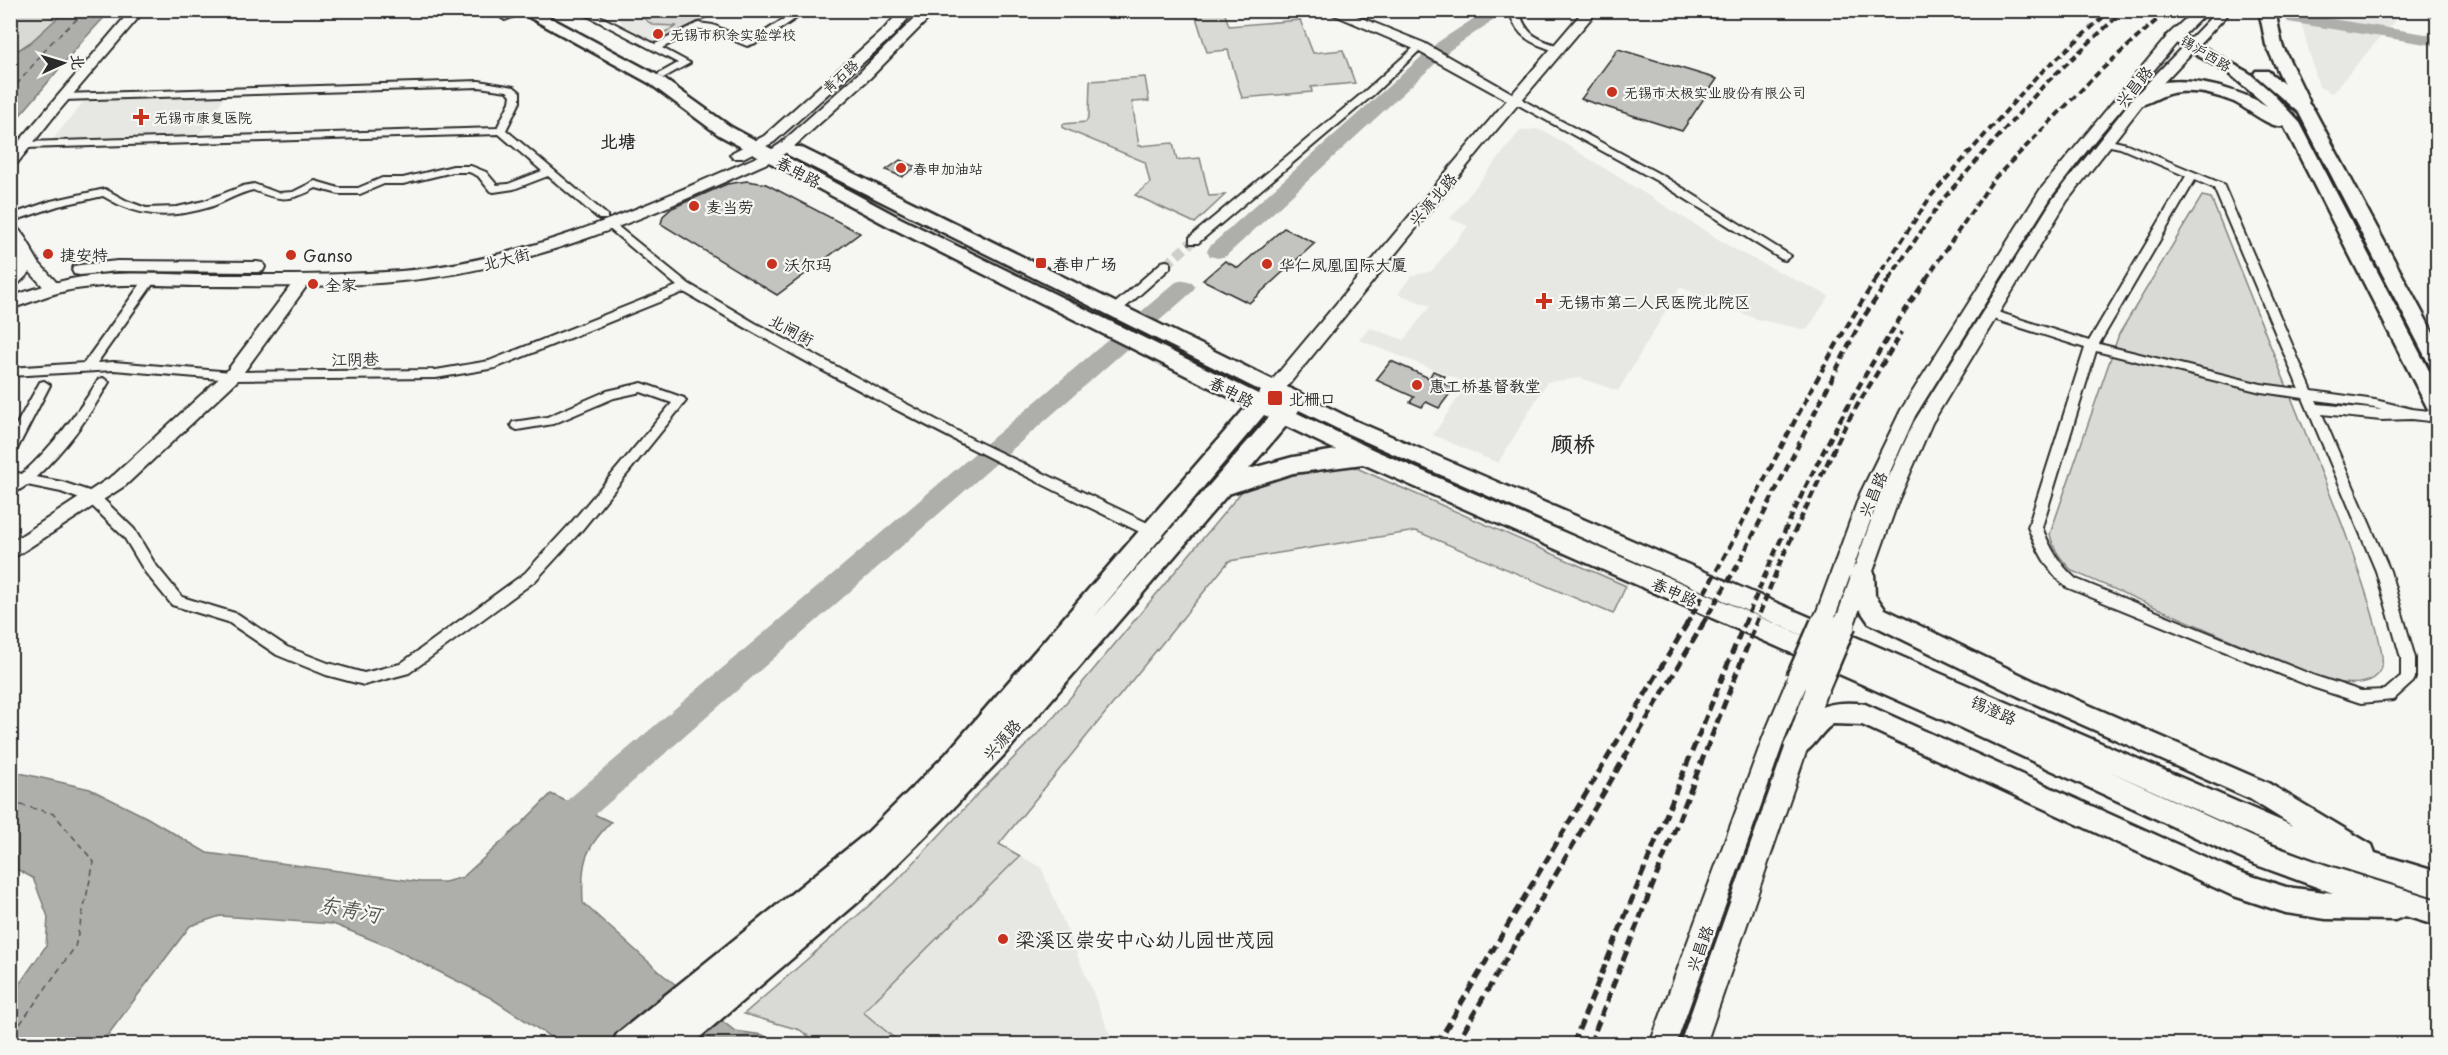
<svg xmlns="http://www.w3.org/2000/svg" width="2448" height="1055" font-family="'Playpen Sans','LXGW WenKai TC',sans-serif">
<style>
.built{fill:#e7e7e3}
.green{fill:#d9d9d5;stroke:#828280;stroke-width:1.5}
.water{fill:#aeaeab;stroke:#7a7a78;stroke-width:1.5}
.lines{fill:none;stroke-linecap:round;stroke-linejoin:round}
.river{fill:#aeaeab;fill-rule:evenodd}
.ferry{stroke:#525251;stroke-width:1.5;stroke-dasharray:6 4.5;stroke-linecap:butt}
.building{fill:#c3c3c0;stroke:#2b2b2b;stroke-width:1.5}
.minor-tunnel{stroke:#cdcdca;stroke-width:10;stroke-dasharray:10 5;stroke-linecap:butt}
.minor-casing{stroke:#2b2b2b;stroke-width:4}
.tertiary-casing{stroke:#2b2b2b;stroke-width:4}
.secondary-casing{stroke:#2b2b2b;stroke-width:4}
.primary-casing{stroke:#2b2b2b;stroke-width:5}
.minor{fill:#f6f6f2;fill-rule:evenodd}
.tertiary{fill:#f6f6f2;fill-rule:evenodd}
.secondary{fill:#f6f6f2;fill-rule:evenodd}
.primary{fill:#f6f6f2;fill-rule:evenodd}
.rail-far2{stroke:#2b2b2b;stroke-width:4;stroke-dasharray:7 4;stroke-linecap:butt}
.rail-far1{stroke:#2b2b2b;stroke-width:4.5;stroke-dasharray:8 4.5;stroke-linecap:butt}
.rail{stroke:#2b2b2b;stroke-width:5;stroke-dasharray:10 5;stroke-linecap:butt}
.secondary-bridge-far1-casing{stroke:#2b2b2b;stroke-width:23;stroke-linecap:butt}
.secondary-bridge-casing{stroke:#2b2b2b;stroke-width:28;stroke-linecap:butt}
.secondary-bridge-far1{stroke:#f6f6f2;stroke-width:19}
.secondary-bridge{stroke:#f6f6f2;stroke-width:23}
.poi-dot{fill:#c8321e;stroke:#f6f6f2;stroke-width:2}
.labels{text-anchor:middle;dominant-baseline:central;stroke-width:4.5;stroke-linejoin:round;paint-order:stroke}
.far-poi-label{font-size:14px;fill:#2b2b2b;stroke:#f6f6f2;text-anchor:start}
.far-street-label{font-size:14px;fill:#2b2b2b;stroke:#f6f6f2}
.street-label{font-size:16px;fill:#2b2b2b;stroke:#f6f6f2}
.poi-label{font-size:16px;fill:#2b2b2b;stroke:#f6f6f2;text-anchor:start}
.far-district-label{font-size:18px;font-weight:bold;fill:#2b2b2b;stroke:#f6f6f2}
.near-poi-label{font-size:20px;fill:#2b2b2b;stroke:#f6f6f2;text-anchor:start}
.near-water-label{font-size:21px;font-style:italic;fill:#525251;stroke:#f6f6f2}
.district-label{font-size:22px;font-weight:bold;fill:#2b2b2b;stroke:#f6f6f2}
</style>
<rect width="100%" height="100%" fill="#f6f6f2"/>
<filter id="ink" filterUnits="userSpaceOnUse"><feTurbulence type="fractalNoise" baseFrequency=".0167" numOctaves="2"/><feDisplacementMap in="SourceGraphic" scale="12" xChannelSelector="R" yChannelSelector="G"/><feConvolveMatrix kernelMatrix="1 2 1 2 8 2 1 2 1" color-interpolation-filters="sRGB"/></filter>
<g filter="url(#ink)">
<path class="built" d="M616,11H722L658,43L623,25Z
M2298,11V10L2403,11L2332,93L2319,87Z
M225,96L199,135L53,139L86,99Z
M1536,129L1546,132L1739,252L1829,296L1807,330L1756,319L1680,287L1618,391L1580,378L1547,382L1498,463L1433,435L1468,383L1359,340L1370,328L1404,340L1430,306L1398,294L1411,276L1432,271L1468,226L1450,219L1520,131Z
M1020,856L1041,867L1114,1044H897L899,1042L863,1012Z"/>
<path class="green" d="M11,11H66L31,42L11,55Z
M643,11V10L720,11L664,39L659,35L677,26L653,25L642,17Z
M1194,11H1224L1229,26L1300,20L1313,53L1343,50L1355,83L1311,87L1312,92L1242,98L1228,50L1207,52Z
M1145,77L1149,101L1132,102L1139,146L1173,143L1177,160L1200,158L1209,196L1225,195L1195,223L1135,195L1150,183L1145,162L1063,128V124L1086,122L1089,115L1090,81Z
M2202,196L2211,198L2342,524C2350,546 2390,653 2381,670C2371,690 2337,683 2321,679L2072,571C2061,559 2053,550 2050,534L2119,334Z
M1352,466L1626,586L1613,614L1416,531L1229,561L999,844L1020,856L863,1012L899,1042L897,1044H819L800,1030L744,1014L895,883L974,798L1054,717L1243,490L1276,478Z"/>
<path class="water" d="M66,10L111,11C74,46 46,88 11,125V55L31,42Z
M11,771L90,789L146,817L207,853L420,882H445L463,877L521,824L551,794L611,822C583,850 581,865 583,903L662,974L735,1031L763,1035L775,1044H561L491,998L392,948L333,924L220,916L190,926L101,1044H11V996L46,946L48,917L33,878L11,866Z"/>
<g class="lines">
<path class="river" d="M1487,10H1508L1450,50L1226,256L1218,258L1210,256L1207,251L1210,246L1438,42Z
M2294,13L2438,36V46L2288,22L2285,18L2288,14Z
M1184,280L1192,282L1195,287L1192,292L580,828L567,843L556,847L545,843L541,833L545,823L558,808L1176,282Z"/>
<path class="ferry" d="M10,93L51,43L87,10
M10,802L54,814L94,862L75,947L10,1038"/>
</g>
<path class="building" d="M1618,49L1717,79L1682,131L1581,99Z
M900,160L916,167L902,177L886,170Z
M747,181L766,184L860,233L777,295L661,224L663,216L672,208L727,184Z
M1284,228L1315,243L1249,303L1203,280L1225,261L1238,268Z
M1391,361L1429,378L1433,371L1445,376L1440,382L1454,388L1439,408L1426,402L1422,407L1410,402L1414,397L1376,380Z"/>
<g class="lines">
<path class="minor-tunnel" d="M1166,265L1194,240"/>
<defs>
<path id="minor" d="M490,10H501L506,14L516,10H531L505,20Z
M576,10H588L655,44L698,23L713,25L747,40L758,36L790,15L798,17L764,40L747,46L708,30L699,29L662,48L690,63L663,78L658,75L660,73L678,63Z
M1509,10H1519C1526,37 1539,39 1562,47V51C1556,52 1550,49 1544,47C1524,40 1515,31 1509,10Z
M1419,43L1424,46L1422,48L1373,95L1198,243H1190V237L1365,91Z
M479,81L514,87L520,92V102L506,130L607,215V219H599L548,176L514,189L494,192L490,191L478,176L469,172H453L403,184H384L360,194H339L316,188C290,202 280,201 253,190C238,193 225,202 210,207C170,219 139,218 103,196L58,206L10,222V215L51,201L105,189L127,201L146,208L177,207L204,201L243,186L254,184L278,193L293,192L315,181L339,188H358L382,178H403L453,166H471L486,172L497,185L508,184L542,171L499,134L25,148L20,145L25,142L497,128L510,102L511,95L507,91L479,87L63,100L58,97L63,94Z
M1517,97L1665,177L1791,256L1785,260L1781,259L1657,181L1513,102L1512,100Z
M2105,139L2127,144L2223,184L2312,391L2375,400L2412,409L2438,412V422L2412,419L2381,420L2322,414L2390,571L2415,658V678L2413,682L2393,700L2361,703L2312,687L2066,587C2047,570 2037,550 2028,527L2085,348L1987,317L1985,314L1991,310L2089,341L2186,176L2120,148L2101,144V140ZM2195,180L2214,188L2299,389L2261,384L2099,344ZM2096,351L2261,392L2303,398L2376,571L2401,658V676L2385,690L2361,691L2315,676L2076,579C2059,564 2050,548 2042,527ZM2316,400L2375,408L2382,410L2318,404Z
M611,221L689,284L755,323L974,440L1156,527L1158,531L1156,535H1146C990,459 834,381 684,292L495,368L436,378L232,380L114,370L10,376V368L84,363L145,278L149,277L155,281L97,363L114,362L232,372L436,370L489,361L677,286L607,227V223Z
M1166,261L1170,262V268L1119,313H1111L1109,310L1111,307L1162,262Z
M103,378L109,382C89,417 66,449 36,477L62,482L98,494L134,529L155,564L182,597L238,614L287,647L328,663L364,673L400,664L525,573L571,523L672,403L641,392L614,398L553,424L517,430L513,428L511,425L513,422L547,417L607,391L642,383L684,398L686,401L581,531L535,581L409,673L364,685L326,675L277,655L228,622L172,605L145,572L124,537L88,502L61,492L27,485L10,496V483L13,482L10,481V471L22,474C53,446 77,414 99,379Z
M44,381L50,385L15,453L10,455V436L40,382Z"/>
<path id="tertiary" d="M1323,10H1342L1424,43L1524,100L1522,103H1512L1414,49Z
M24,244L29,246L39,263L58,284L61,288L58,292H48L30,272L15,287L10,288V274L16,269L17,249Z
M303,275L311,280L238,380L126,485L10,560V543L114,475L226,372L298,276Z"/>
<path id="secondary" d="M131,10H145L52,119L15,166L10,168V152Z
M901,10H915L894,35L774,142L743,158H733L730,155L733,152L764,136L884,29Z
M923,10H937L870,78L790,150L776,159C656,213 535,269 402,281C334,288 263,286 194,286C154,285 115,283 76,289C53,292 33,302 10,309V297C31,290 50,283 71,279C113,271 156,274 198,275C265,275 334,276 401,271C530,260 649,204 766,153L780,144L860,72Z
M1584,10H1598L1493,134L1281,394L1275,395L1269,394L1266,389L1269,384L1483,128Z
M2195,10H2209L2180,39L2096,139L2052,196L2008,266L1915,416L1880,494L1836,614L1833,620L1826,622L1819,620L1816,614L1860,494L1901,410L2040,190L2170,33Z
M2218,10H2232L2143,104L2067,201L1932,423L1898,501L1855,622L1852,628L1845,630L1838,628L1835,622L1878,501L1914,422L2053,199L2133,98Z
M10,224C20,227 27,241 32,249L30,253H18L10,242Z
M117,261L257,262L263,263L265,267L263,271L257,272L117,271L80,275L74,274L72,270L74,266L80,265Z
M1798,670L1806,673L1809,679L1786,735L1676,1044H1650L1764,735L1790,673Z
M1817,679L1825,682L1828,688L1706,1044H1680L1806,688L1809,682Z"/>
<path id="primary" d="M516,10H536L661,77L731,127L900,218L1258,394L1261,391L788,155L785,151L788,147H800L1358,422L2293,826L2250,799L2020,697L1869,623L1851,597L1850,573L1854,566L1862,564L1870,566L1874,573L1875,595L1885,609L2038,683L2268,783L2372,845L2375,853L2438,872V898L2324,862L2254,836L2109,771L2268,844L2326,865L2438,900V926L2405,916L2395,920L2326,919L2286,913L2231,895L1862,725L1833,724C1816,735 1810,761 1788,753L1784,745C1801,709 1827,699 1865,704L2236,871L2286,887L2333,893L2251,863L1959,727L1363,464L1293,473L1228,494L1003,756L942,820L864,897L692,1044H655L658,1038L649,1044H612L617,1034L868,832L946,754L1247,406L888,226L719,135L649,83ZM1277,399L1283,402L1280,404L1275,402ZM1299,410L1344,432L1813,640L1374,450L1297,413ZM1264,415L1269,417L1094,617ZM1286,426L1336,450L1293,457L1249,469Z
M2259,10H2275L2282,45L2309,101L2308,103L2314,110L2438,342V369L2431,367L2428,362L2299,113L2254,74L2256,71H2268L2284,84L2266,45Z
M2175,31L2249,73L2271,92L2300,123L2438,388V416L2431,414L2428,409L2284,126C2270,129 2247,108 2234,102C2221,97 2206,92 2192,92C2164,90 2160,100 2138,106L2130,101C2157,64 2235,87 2267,106L2230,74L2169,39L2167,36Z"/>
</defs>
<use href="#minor" class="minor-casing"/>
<use href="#tertiary" class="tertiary-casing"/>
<use href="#secondary" class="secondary-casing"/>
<use href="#primary" class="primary-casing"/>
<use href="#minor" class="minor"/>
<use href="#tertiary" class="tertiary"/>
<use href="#secondary" class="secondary"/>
<use href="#primary" class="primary"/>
<path class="rail-far2" d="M1876,279L1931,196L2036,77L2111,10
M1889,279L1943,199L2045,84L2124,10
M1926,279L1993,180L2100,71L2168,10"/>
<path class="rail-far1" d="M1686,625C1753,511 1805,388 1877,278
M1702,625L1739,563L1861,321L1890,278
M1744,625C1794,503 1852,386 1927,278
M1755,625L1781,560L1846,424L1902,332"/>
<path class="rail" d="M1437,1044L1687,624
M1456,1044L1703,624
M1573,1044L1744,624
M1590,1044L1756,624"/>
<defs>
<path id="secondary-bridge-far1" d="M1821,625L1826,614
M1844,625L1845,622"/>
<path id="secondary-bridge" d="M1798,679L1822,624
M1817,688L1844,624"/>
</defs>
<use href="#secondary-bridge-far1" class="secondary-bridge-far1-casing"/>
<use href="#secondary-bridge" class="secondary-bridge-casing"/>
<use href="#secondary-bridge-far1" class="secondary-bridge-far1"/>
<use href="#secondary-bridge" class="secondary-bridge"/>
</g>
</g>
<g class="poi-dot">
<circle cx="658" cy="34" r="6"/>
<circle cx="1612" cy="92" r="6"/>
<path d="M138 108h6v6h6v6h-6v6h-6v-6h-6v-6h6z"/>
<circle cx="901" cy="168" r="6"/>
<circle cx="694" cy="206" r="6"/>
<circle cx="48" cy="254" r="6"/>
<circle cx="291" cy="255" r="6"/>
<rect x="1035" y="257" width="12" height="12" rx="3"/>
<circle cx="772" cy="264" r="6"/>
<circle cx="1267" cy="264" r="6"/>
<circle cx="313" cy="284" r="6"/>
<path d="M1541 292h6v6h6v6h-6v6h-6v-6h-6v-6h6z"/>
<circle cx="1417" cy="385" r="6"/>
<rect x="1267" y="390" width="16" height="16" rx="3"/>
<circle cx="1003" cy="939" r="6"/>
</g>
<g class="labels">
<g class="far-poi-label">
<text x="670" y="34">无锡市积余实验学校</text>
<text x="1624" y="92">无锡市太极实业股份有限公司</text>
<text x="154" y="117">无锡市康复医院</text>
<text x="913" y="168">春申加油站</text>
</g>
<g class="far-street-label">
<text transform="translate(2206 53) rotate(31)">锡沪西路</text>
<text transform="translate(840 76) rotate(-42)">青石路</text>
</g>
<g class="street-label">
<text transform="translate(2133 86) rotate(-50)">兴昌路</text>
<text transform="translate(799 171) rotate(28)">春申路</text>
<text transform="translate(1432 199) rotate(-50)">兴源北路</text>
<text transform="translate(506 258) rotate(-14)">北大街</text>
<text transform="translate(792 329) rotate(28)">北闸街</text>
<text transform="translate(355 358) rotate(-1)">江阴巷</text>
<text transform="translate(1232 391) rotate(27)">春申路</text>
<text transform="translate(1872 494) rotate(-67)">兴昌路</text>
<text transform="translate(1675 591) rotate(24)">春申路</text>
<text transform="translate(1994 709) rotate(24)">锡澄路</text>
<text transform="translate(1001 739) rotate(-49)">兴源路</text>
<text transform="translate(1699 948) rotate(-70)">兴昌路</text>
</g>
<g class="poi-label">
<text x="706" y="206">麦当劳</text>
<text x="60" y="254">捷安特</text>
<text x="303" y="255">Ganso</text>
<text x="1053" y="263">春申广场</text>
<text x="784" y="264">沃尔玛</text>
<text x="1279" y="264">华仁凤凰国际大厦</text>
<text x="325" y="284">全家</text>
<text x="1558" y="301">无锡市第二人民医院北院区</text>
<text x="1429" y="385">惠工桥基督教堂</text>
<text x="1288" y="398">北栅口</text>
</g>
<g class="far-district-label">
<text x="618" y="140">北塘</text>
</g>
<g class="near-poi-label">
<text x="1015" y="939">梁溪区崇安中心幼儿园世茂园</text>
</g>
<g class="near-water-label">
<text transform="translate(350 908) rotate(11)">东青河</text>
</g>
<g class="district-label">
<text x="1573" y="442">顾桥</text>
</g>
</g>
<rect width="2448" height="1055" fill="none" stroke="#f6f6f2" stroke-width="36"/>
<rect x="18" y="18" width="2412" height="1019" fill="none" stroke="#2b2b2b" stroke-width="2" filter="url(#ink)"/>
<g transform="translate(63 63) rotate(86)" stroke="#f6f6f2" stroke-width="4.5" paint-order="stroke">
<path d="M0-4.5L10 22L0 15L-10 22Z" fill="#2b2b2b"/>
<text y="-9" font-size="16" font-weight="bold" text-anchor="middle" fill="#2b2b2b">北</text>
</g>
</svg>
